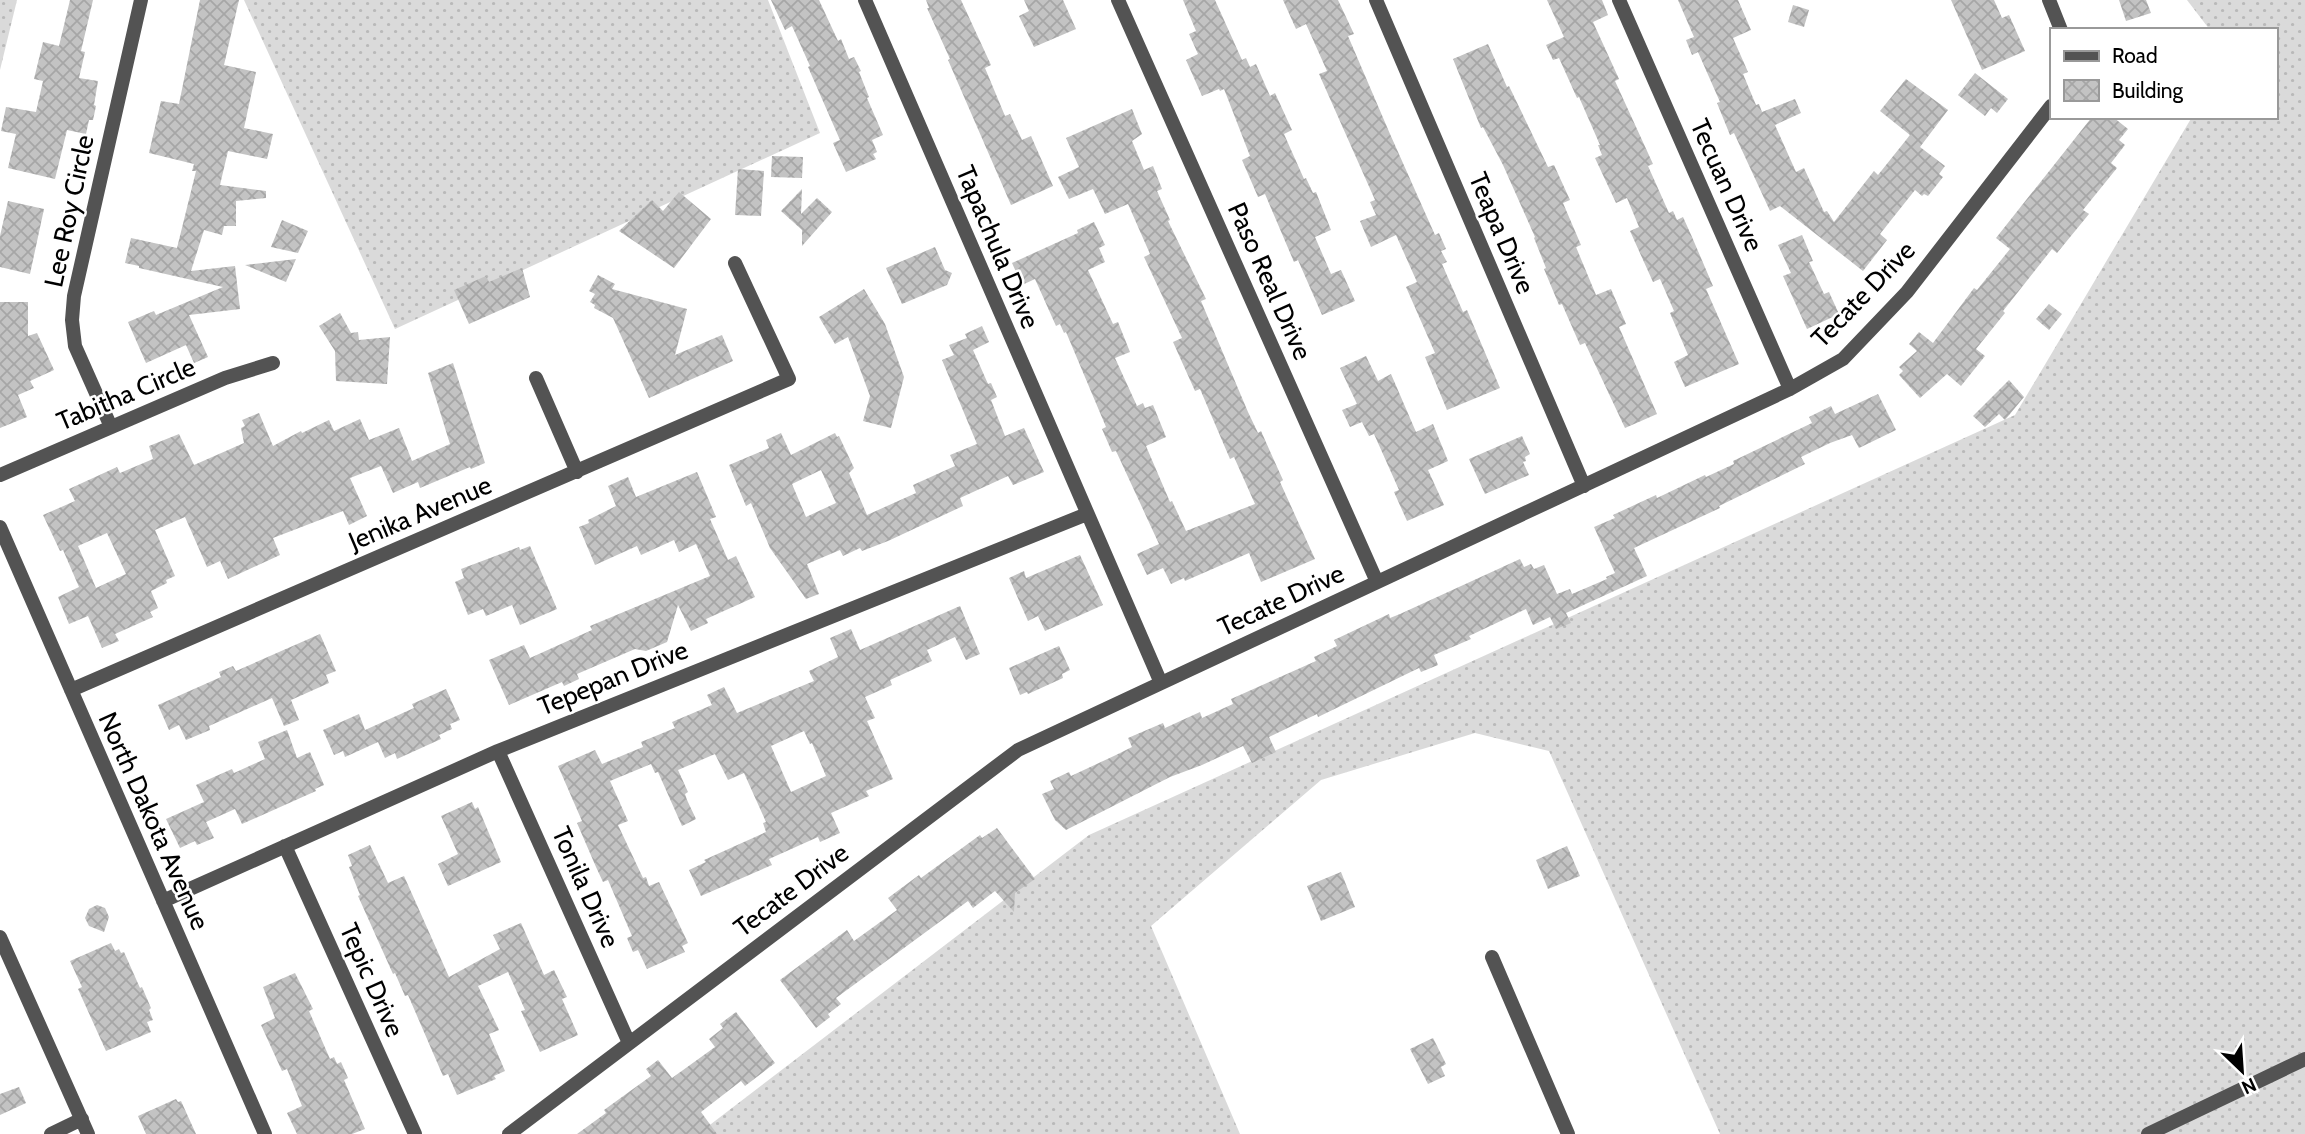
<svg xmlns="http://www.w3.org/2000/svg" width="2305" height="1134" font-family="Cabin,sans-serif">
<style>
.grass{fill:url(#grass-dots)}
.building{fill:url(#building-cross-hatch);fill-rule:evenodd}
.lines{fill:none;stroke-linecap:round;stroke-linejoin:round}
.minor{stroke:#535353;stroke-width:14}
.labels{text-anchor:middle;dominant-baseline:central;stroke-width:5;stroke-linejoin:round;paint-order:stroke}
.street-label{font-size:26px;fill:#000;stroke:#fff}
</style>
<defs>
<pattern id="grass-dots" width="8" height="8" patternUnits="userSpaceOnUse" patternTransform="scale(1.75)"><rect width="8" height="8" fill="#dadada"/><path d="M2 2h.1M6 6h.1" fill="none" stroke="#b9b9b9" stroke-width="1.8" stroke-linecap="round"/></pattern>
<pattern id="building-cross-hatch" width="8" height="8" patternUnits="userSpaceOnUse" patternTransform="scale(1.75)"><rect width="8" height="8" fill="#c3c3c3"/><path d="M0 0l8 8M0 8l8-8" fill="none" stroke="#a6a6a6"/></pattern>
</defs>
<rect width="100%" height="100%" fill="#fff"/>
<path class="grass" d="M0,0H17L0,70Z
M244,0H768L820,133L395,329Z
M2187,0H2305V1134H1720L1549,751L1475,733L1321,780L1151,926L1240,1134H698L1089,835L2015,415L2192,117H2275V30H2210Z"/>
<path class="building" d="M70,0H93L81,51L85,52L79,78L98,81L94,105L96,106L93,120H89L86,134L67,130L55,179L8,168L16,134L1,131L6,107L36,112L43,81L34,79L43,42L59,46Z
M200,0H239L224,65L256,72L244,128L273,134L267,159L228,151L220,185L266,191V198L236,201V226H224L222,235L204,230L191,271L235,266L240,309L189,315L208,357L194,363L186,345L146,363L128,322L154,311L156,315L223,287L139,268V266L125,263L131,238L177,248L196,171H192L194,164L149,153L161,101L179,104Z
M771,0H819L838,41L841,39L849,59L854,57L861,71L859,72L869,97L867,98L883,135L872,140L877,152L873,154L876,159L846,172L833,143L840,140L808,67L810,66L792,26L785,30Z
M926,0H961L991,65L985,68L1005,116L1010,114L1022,140L1031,136L1053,186L1011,205L948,60L950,59L927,8H929Z
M1024,0H1063L1076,29L1034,47L1019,16L1029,11Z
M1183,0H1215L1242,60L1246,58L1250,67L1256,64L1270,96L1275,93L1292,130L1284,134L1304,179L1306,178L1313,193L1316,192L1331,230L1315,237L1331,274L1341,270L1355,301L1322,315L1298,260L1294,262L1265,194L1258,197L1242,160L1250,156L1224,89L1220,91L1219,89L1202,96L1186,60L1198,54L1189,34L1196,31Z
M1283,0H1338L1354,34L1348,36L1390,134L1435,235L1439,233L1446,249L1441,251L1447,262L1442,264L1463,312L1467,310L1500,388L1447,410L1425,357L1435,353L1406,287L1417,282L1396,235L1371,247L1360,221L1376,215L1370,202L1375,200L1319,74L1327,71L1306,24L1296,29Z
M1547,0H1602L1608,15L1593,22L1619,79L1615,81L1653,164L1648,166L1669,213L1673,211L1677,220L1683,217L1692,237L1713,286L1706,289L1739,364L1685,387L1674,362L1688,355L1670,313L1674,311L1660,279L1653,282L1630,231L1639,227L1627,198L1616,203L1595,158L1602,155L1598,145H1600L1579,97L1577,98L1559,58L1553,60L1546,45L1564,37Z
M1678,0H1738L1751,30L1733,38L1748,72L1743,74L1756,105L1759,104L1762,112L1795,99L1801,113L1775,125L1796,172L1804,168L1824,212L1827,211L1834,222L1874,171L1878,175L1910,135L1880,111L1906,79L1948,110L1920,147L1945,166L1939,174L1943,177L1928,196L1924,194L1922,196L1915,190L1880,234L1887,240L1863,271L1780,206L1770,211L1734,133L1730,135L1717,103L1720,102L1698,52L1692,55L1686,40L1694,37Z
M1951,0H1994L2002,18L2009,15L2025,51L1982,70Z
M2119,0H2146L2151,13L2126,21Z
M1793,5L1809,10L1804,27L1788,22Z
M1488,44L1507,87L1509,86L1548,167L1554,165L1570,200L1563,203L1581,245L1576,247L1596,295L1611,289L1626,324L1619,327L1657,414L1625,428L1585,343L1580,345L1562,304L1559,305L1544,269L1546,268L1534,238L1535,237L1503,165L1483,127L1481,128L1453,59Z
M1975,73L2008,99L1997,113L1991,108L1985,116L1958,95Z
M1132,109L1142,134L1132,141L1144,170L1153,166L1162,189L1157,191L1170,220L1168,221L1206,299L1201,301L1248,412L1258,433L1261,431L1273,458L1283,480L1280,482L1315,559L1261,582L1249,553L1185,581L1184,578L1171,584L1163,568L1147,575L1137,554L1159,544L1116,451L1112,452L1102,429L1106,427L1066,332L1064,333L1060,324L1056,326L1035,279L1022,285L1012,263L1078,233L1077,230L1094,222L1105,245L1099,248L1105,262L1088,270L1113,324L1118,322L1130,352L1115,358L1137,406L1143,403L1145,408L1153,405L1166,437L1146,446L1170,502L1172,501L1186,531L1255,504L1234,457L1230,459L1200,389L1195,391L1173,342L1182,338L1144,257L1150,254L1128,204L1105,214L1093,189L1069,199L1058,177L1079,167L1066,138Z
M2092,117H2113L2128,129L2119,140L2125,145L2111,163L2117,168L2083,210L2089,214L2057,253L2052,249L2003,311L2005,313L1976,349L1985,356L1961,386L1947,374L1920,398L1899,375L1903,371L1899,367L1917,351L1909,344L1919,332L1933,343L1974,288L1977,290L2010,249L1996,238Z
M772,156L803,157L802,178L771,177Z
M738,169L764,171L761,216L735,215Z
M802,189L801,214L817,198L832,212L802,246V230L781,211Z
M679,192L711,219L674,268L619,231L652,200L663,211Z
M8,201L44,209L30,274L0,267V236Z
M282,220L308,231L298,253L271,247Z
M1802,235L1813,261L1809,262L1824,294L1829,292L1839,314L1807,329L1783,276L1791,273L1778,245Z
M935,247L945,270L952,273L947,285L902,304L886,268Z
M296,259L286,282L245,265Z
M522,268L530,297L469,324L454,290L486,276L489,282Z
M598,275L615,284L612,289L687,309L675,355L722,335L733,361L649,398L613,318L594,308L595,305L590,302L595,294L589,291Z
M864,289L885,324L904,377L891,428L863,421L870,396L848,337L835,344L819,317Z
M0,302H28V336L37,333L54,370L30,381L34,388L18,395L27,417L0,428Z
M2049,304L2062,314L2049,330L2036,319Z
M340,313L351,333L358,332L359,340L390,337L387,384L336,381L335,351L319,326Z
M982,326L989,342L973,350L988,384L991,383L997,397L991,400L1005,436L1024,428L1044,472L1013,485L1008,476L960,498L963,506L888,541L862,551L860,548L843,556L840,550L807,564L819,594L806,599L770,548L751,503L746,506L729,465L769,448L766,440L781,433L791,455L835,433L837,437L839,436L854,468L849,473L867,515L916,493L913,485L955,466L950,455L977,444L942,360L954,355L949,345L967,338L965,334ZM821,470L836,503L806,517L792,484Z
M1366,356L1378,381L1391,374L1416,432L1433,424L1448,461L1428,470L1444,505L1407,521L1394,492L1399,490L1374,434L1369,436L1362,422L1350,427L1342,410L1357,404L1340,368Z
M453,363L485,463L471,469L470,467L420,488L418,482L393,493L381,466L350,478L367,516L349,525L343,511L273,538L280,555L228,579L220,561L207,567L185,517L155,530L175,576L166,580L167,583L151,591L158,608L150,612L153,617L115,634L119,641L102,648L88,616L69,624L58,597L79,587L63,550L60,551L43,515L75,501L69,489L117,467L120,473L153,459L149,446L179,434L194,465L244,443L241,428L245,426L242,420L259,413L273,446L301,431L302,433L329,420L334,431L360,419L369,440L399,428L412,461L450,444L428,373ZM107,533L126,574L96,588L78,546Z
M2009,380L2024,397L2005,420L1999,414L1985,427L1973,416Z
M1878,394L1896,430L1859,448L1852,435L1830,443L1801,457L1805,464L1719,506L1720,508L1634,548L1647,576L1566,613L1571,623L1556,629L1550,617L1533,625L1526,609L1469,636L1471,639L1434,655L1438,665L1421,672L1419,668L1318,717L1317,714L1269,737L1276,752L1252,763L1243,746L1202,765L1170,777L1066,830L1055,820L1042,794L1054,789L1050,781L1069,772L1071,776L1116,755L1132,747L1128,738L1163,723L1165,728L1200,712L1202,718L1233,704L1231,699L1316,661L1314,657L1337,646L1334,640L1389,614L1390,618L1400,614L1520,559L1524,567L1531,564L1534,569L1544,565L1557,594L1570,589L1572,594L1607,579L1606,577L1615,573L1594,527L1615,518L1613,515L1656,495L1657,498L1705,475L1706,477L1734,464L1733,461L1812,423L1809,417L1831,406L1835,414Z
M1522,436L1530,454L1525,457L1526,461L1523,462L1529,475L1485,494L1469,459Z
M697,472L716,517L710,519L728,560L736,556L755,597L706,619L708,623L691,631L678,605L667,642L646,651L635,649L577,674L579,679L564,686L562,682L509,705L489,660L524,645L530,658L592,630L590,626L710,576L696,544L679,552L674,540L641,555L637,546L595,565L579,527L589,523L588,520L616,506L608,486L628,477L636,497Z
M530,546L557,609L520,625L512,605L486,616L483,609L468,615L455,582L464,578L461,569L519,547L520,550Z
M1080,555L1103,605L1045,631L1038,616L1028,621L1009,578L1024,571L1026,578Z
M960,606L980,654L966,660L955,637L927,650L932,661L890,680L892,685L865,697L875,718L867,721L893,779L866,791L869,796L831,813L840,833L820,842L818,837L769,859L772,865L701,896L689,870L706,862L704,860L766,832L763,823L766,822L744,773L728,780L715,754L678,770L688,792L685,794L687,800L696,819L682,826L658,772L655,773L651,764L610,781L628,821L618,825L643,878L646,877L649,886L659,882L688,943L682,946L685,952L647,969L638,950L633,952L627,938L632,936L608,880L603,882L596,867L577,823L582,821L558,766L595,750L602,764L643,747L641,742L675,728L672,722L712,705L707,695L724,687L737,713L814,681L809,671L838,657L830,638L851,629L860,650ZM804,731L810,744L812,743L826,776L791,792L771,746Z
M320,634L336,671L326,675L329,683L291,700L299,720L284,726L272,698L209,726L210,730L186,740L179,725L169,730L158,705L221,677L219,672L233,666L236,671Z
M1059,646L1070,670L1062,674L1063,678L1028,694L1027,692L1020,695L1009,668Z
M446,689L460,720L450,724L452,729L439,735L441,739L397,759L395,753L385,758L378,742L345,757L343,751L334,755L323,730L359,714L365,730L414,708L412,704Z
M287,730L297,758L310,752L324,785L315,789L316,791L242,824L235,809L206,822L214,838L197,845L195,841L180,848L166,819L204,802L196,785L232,769L234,773L265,759L258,742Z
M472,802L475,809L478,807L501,862L448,886L438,864L458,854L441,816Z
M997,828L1035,879L1015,893L1014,912L995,891L973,908L968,901L836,998L841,1004L828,1014L830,1017L816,1028L780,980L847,930L854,941L897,910L888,898L919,875L921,878L980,835L982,838Z
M370,845L388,883L404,876L449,977L500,949L493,935L521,923L544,975L554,970L567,997L562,999L578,1035L540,1052L521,1011L525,1010L508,972L478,986L499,1030L489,1034L505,1071L494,1076L496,1079L457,1095L448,1074L443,1076L408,995L405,996L395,973L393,974L358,896L360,895L349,867L352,866L348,855Z
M1567,846L1580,876L1548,889L1536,860Z
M1341,872L1355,907L1321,921L1307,886Z
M97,905L105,908L109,917L104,932L89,926L85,918L89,909Z
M111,943L115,951L119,949L121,953L124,952L140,988L142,987L151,1008L149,1010L153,1020L147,1022L151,1032L106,1051L78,989L82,987L70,961Z
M295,973L313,1009L309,1011L330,1059L334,1057L337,1064L341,1062L348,1078L344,1080L365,1129L352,1134H297L287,1113L302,1106L287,1069L282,1071L261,1025L275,1018L263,987Z
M736,1012L775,1063L745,1086L741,1081L701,1112L717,1134H577L606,1113L604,1110L651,1076L646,1069L658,1060L672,1078L715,1047L709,1039L723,1028L720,1024Z
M1433,1038L1446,1064L1441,1067L1445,1076L1428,1084L1410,1049Z
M19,1087L26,1103L0,1115V1094Z
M176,1099L178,1102L181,1101L196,1134H146L138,1116Z"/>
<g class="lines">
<path class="minor" d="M865,0L1161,683
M1118,0L1377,582
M1376,0L1584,486
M1619,0L1790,389
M2049,0L2061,30
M536,378L577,472
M111,427L75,346L72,320L74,296L141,0
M0,475L225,378L273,363
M0,527L265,1134
M71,690L789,379L735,263
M498,751L629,1043
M285,846L415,1134
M163,901L498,751L1087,514
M0,937L88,1134
M1492,957L1568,1134
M51,1134L82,1119
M509,1134L1018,750L1790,389L1843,359L1907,292L2051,106
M2148,1134L2305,1059"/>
</g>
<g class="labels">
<g class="street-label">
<text transform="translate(1727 185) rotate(66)">Tecuan Drive</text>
<text transform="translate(69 211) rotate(-78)">Lee Roy Circle</text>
<text transform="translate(1502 233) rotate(67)">Teapa Drive</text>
<text transform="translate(998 247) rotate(67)">Tapachula Drive</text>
<text transform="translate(1270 281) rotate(66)">Paso Real Drive</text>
<text transform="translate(1863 294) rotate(-46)">Tecate Drive</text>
<text transform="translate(126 394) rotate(-23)">Tabitha Circle</text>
<text transform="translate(420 513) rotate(-23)">Jenika Avenue</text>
<text transform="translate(1281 600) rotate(-25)">Tecate Drive</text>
<text transform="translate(613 678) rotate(-22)">Tepepan Drive</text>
<text transform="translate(154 821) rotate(66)">North Dakota Avenue</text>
<text transform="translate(586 887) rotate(66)">Tonila Drive</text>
<text transform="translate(791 890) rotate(-37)">Tecate Drive</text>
<text transform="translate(372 980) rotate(66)">Tepic Drive</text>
</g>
</g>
<rect x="2050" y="28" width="228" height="91" fill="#ffffff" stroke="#999999" stroke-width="2"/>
<rect x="2064" y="51" width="35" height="10" fill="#535353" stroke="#999999" stroke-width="2"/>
<text x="2112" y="63" font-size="21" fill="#000000">Road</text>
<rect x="2064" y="80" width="35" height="21" fill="url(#building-cross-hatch)" stroke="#999999" stroke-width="2"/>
<text x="2112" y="98" font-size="21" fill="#000000">Building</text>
<g transform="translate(2242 1071) rotate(155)" stroke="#ffffff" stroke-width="5" paint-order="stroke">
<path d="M0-5L12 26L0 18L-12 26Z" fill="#000000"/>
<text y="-10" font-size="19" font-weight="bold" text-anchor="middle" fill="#000000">N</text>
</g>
</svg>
